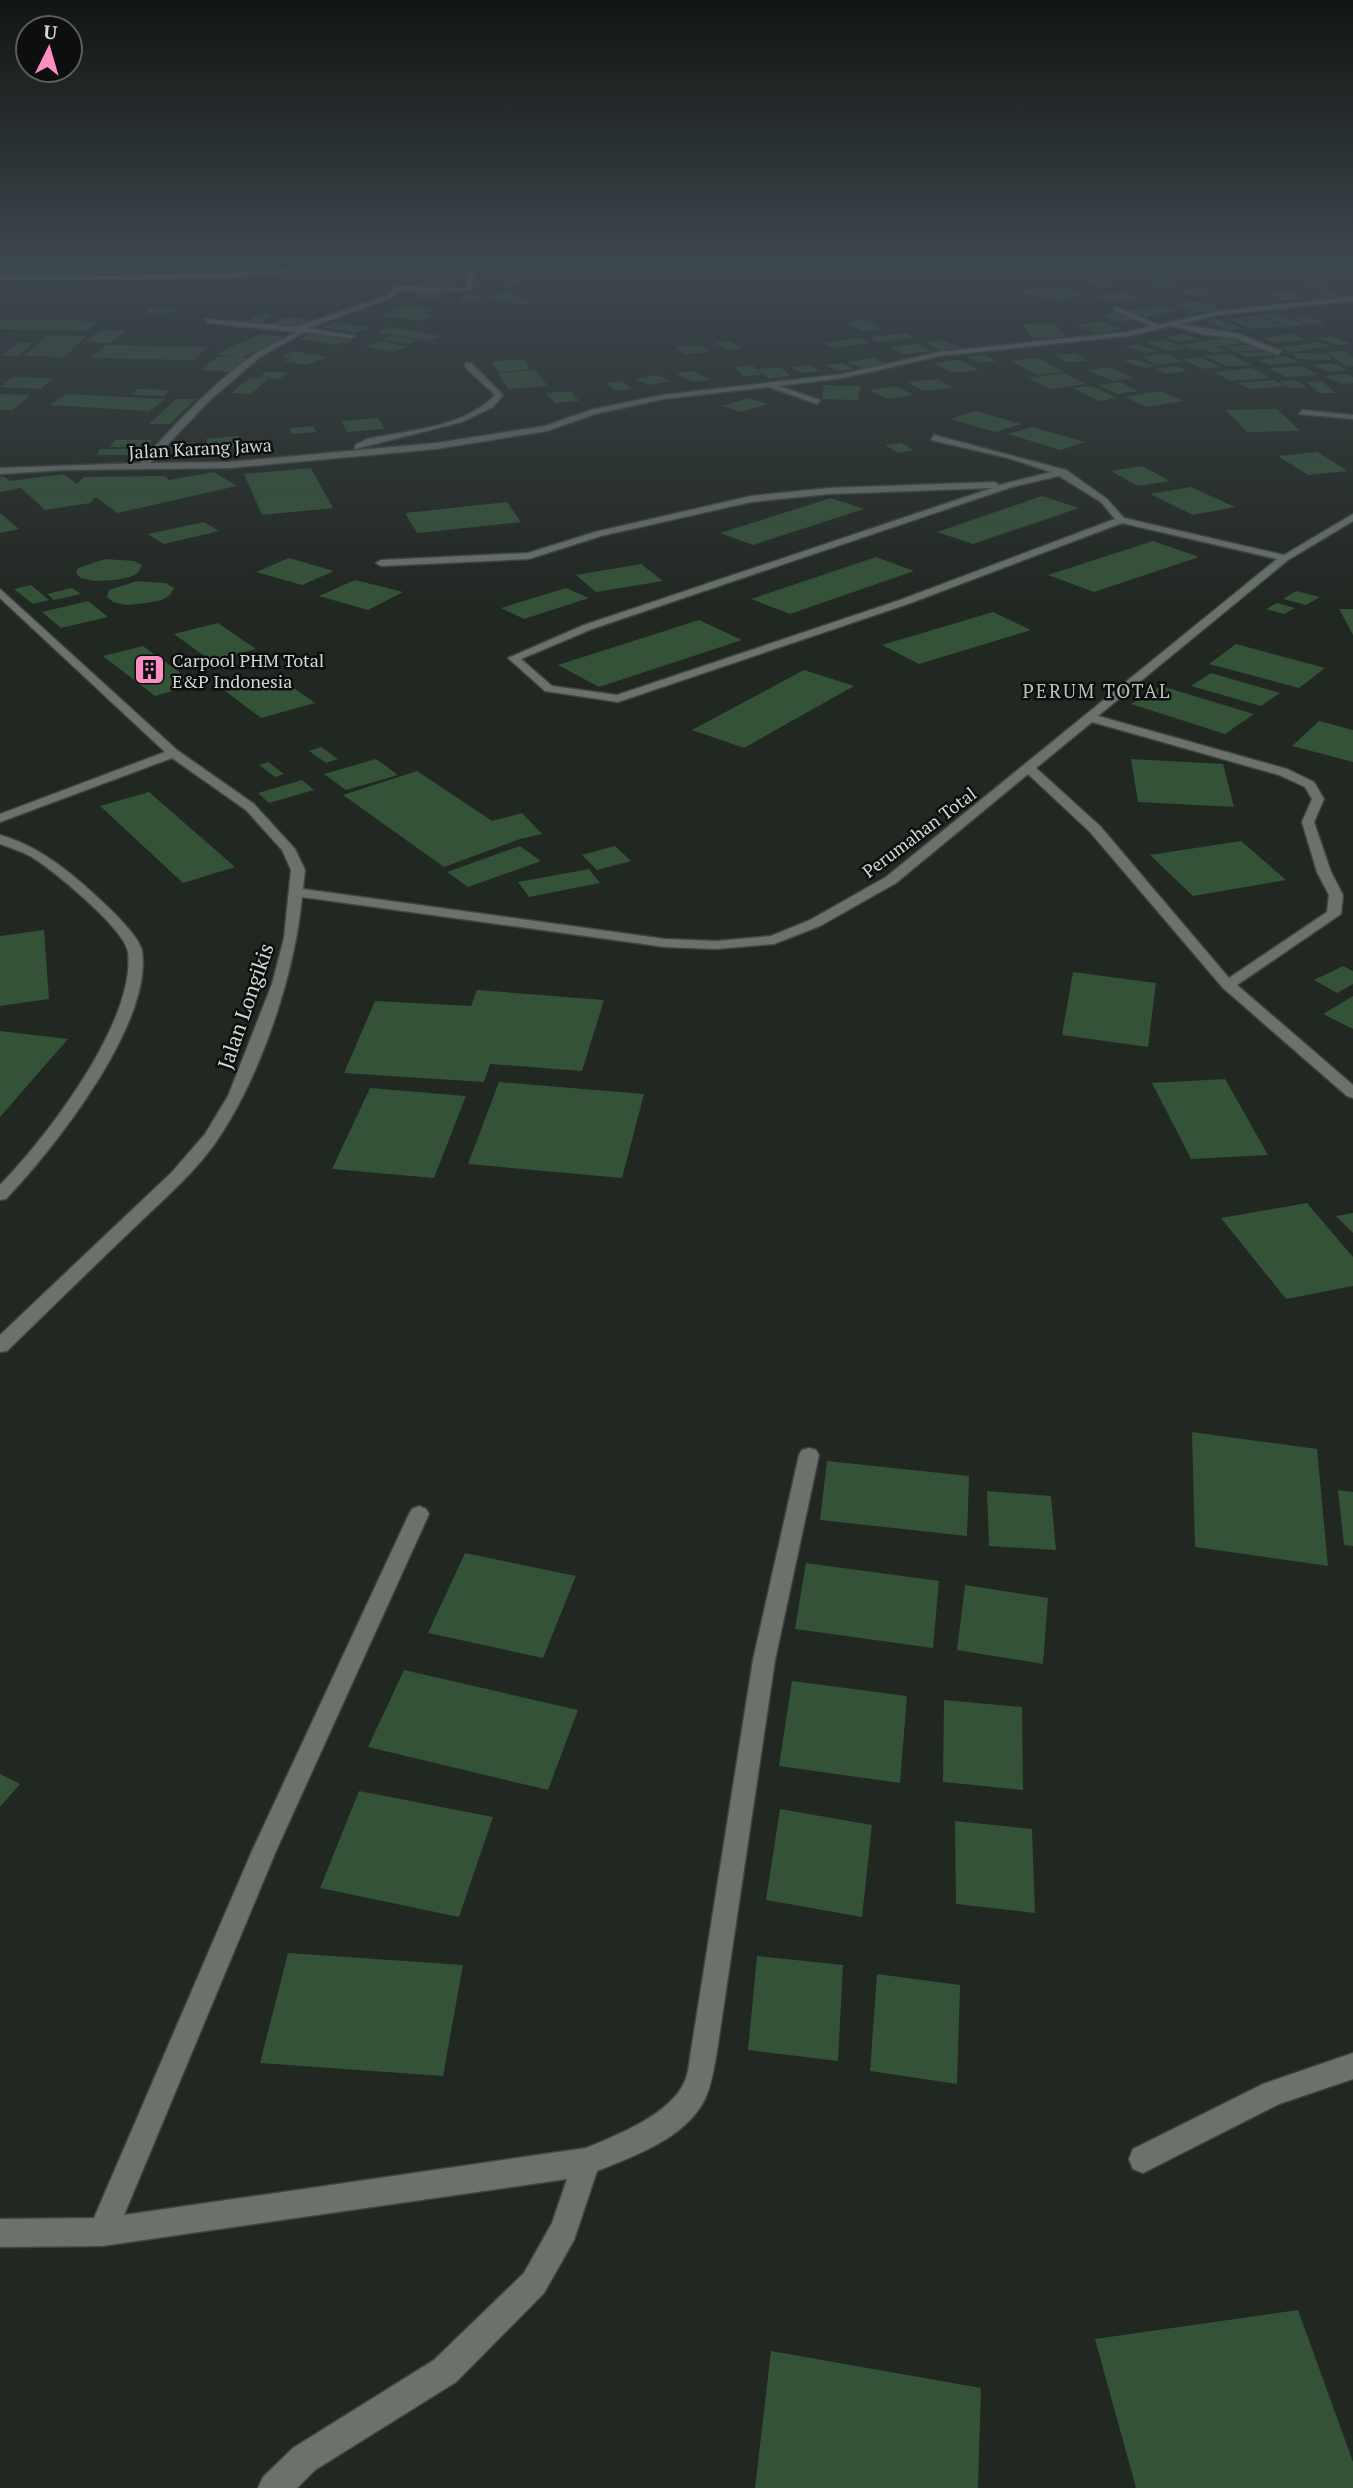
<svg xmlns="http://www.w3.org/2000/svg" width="1353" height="2488" font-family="'PT Serif',serif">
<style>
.building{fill:#345238}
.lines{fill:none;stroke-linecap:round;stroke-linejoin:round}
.minor-casing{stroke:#3e443f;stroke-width:3}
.major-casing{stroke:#3e443f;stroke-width:3}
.minor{fill:#6a726b;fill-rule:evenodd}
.major{fill:#58a669;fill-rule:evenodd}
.labels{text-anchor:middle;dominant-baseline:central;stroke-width:5;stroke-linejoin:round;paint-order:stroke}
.far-street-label{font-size:18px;fill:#d3d7d3;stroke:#0c0f0d}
.far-poi-label{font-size:18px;fill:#d3d7d3;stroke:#0c0f0d;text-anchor:start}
.far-neighbourhood-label{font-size:19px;letter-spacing:2px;fill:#b9c1ba;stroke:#0c0f0d}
.street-label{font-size:21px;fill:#d3d7d3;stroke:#0c0f0d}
</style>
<rect width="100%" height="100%" fill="#212721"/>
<path class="building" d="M503,259H549L546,262L503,261Z
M1166,259H1183L1194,266L1177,267Z
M1238,259H1258L1271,264L1254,266Z
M1092,260L1104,267L1076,269L1065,262Z
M1048,262L1061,267L1027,270L1015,265Z
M511,263H537L532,271H505Z
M1008,265L1019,272L998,273L987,266Z
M1275,266L1289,273L1270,274L1256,267Z
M1066,269L1080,277L1064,278L1050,270Z
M1159,269L1177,278L1160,279L1143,271Z
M1219,269L1233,276L1216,277L1208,274L1216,272L1206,273L1200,270Z
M1045,270L1061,279L1021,283L1006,275Z
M1181,270L1199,279L1186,280L1168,271Z
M1256,270L1269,276L1246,277L1234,271Z
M1293,274L1305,280L1286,281L1274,275Z
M516,276L529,278L510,286L496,284Z
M1088,277L1114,284L1101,286L1076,280Z
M1169,280L1183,285L1161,288L1147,283Z
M1319,280L1334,288L1314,289L1300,282Z
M1058,286L1088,295L1074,297L1045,289Z
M1035,288L1051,292L1034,296L1019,291Z
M1198,288L1216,294L1196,297L1178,291Z
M1327,289L1344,297L1329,298L1311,290Z
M510,290L520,292L509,296L535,300L525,305L484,299Z
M425,291L446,294L433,301L411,299Z
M1290,291L1304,299L1281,300L1268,293Z
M1127,292L1143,300L1111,303L1096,295Z
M1054,293L1075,299L1061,302L1040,296Z
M463,294L482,295L476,302H458Z
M1199,301L1221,309L1194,313L1172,304Z
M405,305L434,308L424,314L434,315L423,321L378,316Z
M1160,305L1180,311L1147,317L1127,311Z
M175,307L173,313L146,314L148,308Z
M1124,312L1138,320L1113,322L1099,314Z
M263,313L276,314L261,322L247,321Z
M1277,313L1306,325L1287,327L1258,315Z
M1254,315L1284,327L1251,329L1226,319L1238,318L1257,324L1241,317Z
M1308,316L1327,324L1311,325L1292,318Z
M285,317L316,320L303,327L272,324Z
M0,319L98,321L86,331L0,329Z
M1218,319L1243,328L1230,330L1205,321Z
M867,320L883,329L862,331L846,322Z
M1099,321L1122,329L1098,333L1075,325Z
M335,322L370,328L356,333L321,327Z
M1054,323L1066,337L1033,338L1022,324Z
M390,327L441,336L429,341L377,332Z
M100,330L126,331L111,343L85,342Z
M906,333L914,338L878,342L870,337Z
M261,334L286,337L241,358H250L231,372L200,370L219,356L236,357L216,354Z
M313,334L352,340L338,345L299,339Z
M1182,334L1198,339L1180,342L1165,337Z
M1292,334L1305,340L1275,343L1263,338Z
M48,335L87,336L64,357L24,356Z
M392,336L418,340L409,344L383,340Z
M1234,336L1249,342L1215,347L1229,351L1213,353L1205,350L1213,348L1193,350L1180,345Z
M1332,336L1351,344L1336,345L1317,338Z
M860,338L870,343L833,348L823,343Z
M943,340L959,348L940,350L924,342Z
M1163,340L1186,348L1169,351L1146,343Z
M382,341L408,347L393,352L366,346Z
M730,341L742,348L727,350L714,343Z
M1318,342L1330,346L1293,352L1281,348Z
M18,343H34L18,356H1Z
M918,344L931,351L905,354L891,347Z
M1136,344L1157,351L1146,353L1125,347Z
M1252,344L1264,349L1236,352L1225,347Z
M106,345L207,347L194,360L91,358Z
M700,345L709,352L685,354L676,347Z
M293,351L326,357L307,365L284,361L292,358L282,356Z
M1267,351L1274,355L1246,357L1238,353Z
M1344,351L1353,357V366H1346L1326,352Z
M1076,353L1087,361L1067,362L1055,355Z
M1293,353L1327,354L1331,360L1298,359Z
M1168,354L1184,362L1156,365L1141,356Z
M1230,354L1252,365L1228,367L1206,356Z
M985,355L997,361L978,363L967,357Z
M1286,356L1298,362L1270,365L1258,360Z
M1199,357L1221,367L1204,369L1182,359Z
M873,358L887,364L861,368L847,362Z
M1038,358L1064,372L1037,375L1012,361Z
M523,359L531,369L499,372L491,362Z
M1135,359L1156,366L1145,368L1124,361Z
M960,360L979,370L952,373L933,363Z
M843,363L855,369L838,371L826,365Z
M1331,363L1348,370L1330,372L1313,365Z
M752,365L762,375L743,376L734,367Z
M809,365L820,371L800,373L790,367Z
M1176,366L1187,371L1166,374L1155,369Z
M1302,366L1319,375L1286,377L1269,368Z
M780,367L791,376L768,378L757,369Z
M1109,367L1133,378L1112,381L1087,370Z
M1252,368L1270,378L1230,381L1214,372Z
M535,370L548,386L509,389L497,373Z
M694,371L710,380L692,382L676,373Z
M266,372L287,373L280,379L259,378Z
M1064,373L1086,384L1050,389L1028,378Z
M1347,374L1353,377V383L1342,384L1325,376Z
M657,375L670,381L649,385L636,379Z
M12,377L54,378L41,389L0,387Z
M250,378L268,379L250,394L231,393Z
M937,379L953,388L923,391L908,382Z
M1274,380L1286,386L1249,389L1237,383Z
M1295,380L1307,387L1291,388L1280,381Z
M622,381L633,389L617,391L606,383Z
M1322,381L1335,393H1319L1306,382Z
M1120,382L1138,391L1117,394L1099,385Z
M824,385L860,386L858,400L822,399Z
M896,386L914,395L887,399L869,390Z
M1091,386L1117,398L1099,401L1073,388Z
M137,389L170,390L164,396L131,395Z
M571,391L579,401L555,403L546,393Z
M1160,391L1184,401L1148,407L1124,397Z
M0,394L30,395L13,410H0Z
M67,394L165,399L149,411L50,405Z
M749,398L768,404L741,412L722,406Z
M176,399H196L170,424H149Z
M1277,409L1300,431L1247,432L1226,410Z
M976,411L1021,424L995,432L950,419Z
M378,418L385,429L347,432L341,421Z
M313,426L316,432L292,434L290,428Z
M1032,427L1085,442L1061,450L1008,434Z
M238,436L241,447L210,449L206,439Z
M115,440H152L147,447H110Z
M901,443L914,450L898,453L885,445Z
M100,449H141L137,455H97Z
M1317,452L1348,471L1308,475L1278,456Z
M1142,466L1170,481L1138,486L1111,471Z
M311,468L333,508L262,515L244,474Z
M214,472L237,486L117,513L96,497L90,503L45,510L21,488L0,492V477L4,476L10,481L64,474L77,484L84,477L165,476L169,480Z
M1191,487L1235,507L1193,515L1150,494Z
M1042,496L1079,508L973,544L937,532Z
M831,498L864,509L753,545L720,533Z
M507,502L521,522L417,533L405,513Z
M0,513L19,529L0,533Z
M204,522L219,531L164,544L148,534Z
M1153,541L1199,557L1094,592L1048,575Z
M876,557L914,571L790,614L751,599Z
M289,558L334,571L302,585L256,572Z
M105,559L134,561L142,565L138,573L130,577L115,580L94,581L81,578L76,574L78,568Z
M641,564L663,581L596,592L576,575Z
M355,580L403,592L368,610L319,596Z
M137,581L166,583L174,588L170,595L162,600L147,603L126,605L113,602L107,597L109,590Z
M31,585L49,600L33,604L14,589Z
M72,588L81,594L54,600L47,594Z
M566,588L589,598L524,619L501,608Z
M1296,591L1320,597L1306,605L1283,599Z
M88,601L108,617L61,628L42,612Z
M1277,603L1295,608L1284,614L1266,609Z
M1339,609H1353V635Z
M993,612L1031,630L919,664L882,645Z
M699,620L742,640L599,687L558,665Z
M218,623L256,649L211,661L174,634Z
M1236,644L1325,668L1299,688L1209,664Z
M143,646L196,684L155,696L103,656Z
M804,670L854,686L744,748L692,730Z
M1211,673L1280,693L1261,706L1191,686Z
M277,676L315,703L261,718L224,690Z
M1161,686L1254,714L1225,734L1131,704Z
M1319,721L1353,730V762L1292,746Z
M321,747L338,759L326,763L309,751Z
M376,759L398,775L346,790L324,774Z
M1131,759L1223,764L1234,807L1138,802Z
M268,762L284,774L275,777L259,765Z
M417,771L492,821L522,813L542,834L520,839L444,867L343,795Z
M302,780L314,790L269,803L258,793Z
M149,792L235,867L183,883L100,806Z
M1241,841L1286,880L1193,896L1150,855Z
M520,846L541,861L468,887L447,872Z
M615,846L631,861L597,870L582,855Z
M589,869L600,883L529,897L518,882Z
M44,930L49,999L0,1006V936Z
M1343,966L1353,971V984L1337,993L1314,980Z
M1073,972L1156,983L1148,1047L1062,1035Z
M477,990L604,1000L582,1071L490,1064L484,1082L344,1073L375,1001L471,1006Z
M1353,996V1029L1323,1014Z
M0,1031L68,1039L0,1117Z
M1225,1079L1268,1155L1191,1159L1152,1083Z
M499,1082L644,1094L622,1178L468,1164Z
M370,1088L466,1096L434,1178L332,1169Z
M1307,1203L1353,1257V1286L1286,1299L1221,1218Z
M1353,1213V1233L1336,1216Z
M1192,1432L1317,1449L1328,1566L1195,1547Z
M827,1461L969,1476L967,1536L820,1520Z
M1338,1490L1353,1492V1546L1344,1545Z
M987,1491L1051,1496L1056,1550L989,1546Z
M465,1553L576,1576L543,1658L428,1633Z
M806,1563L939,1581L933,1648L795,1629Z
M965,1585L1048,1598L1043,1664L957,1650Z
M404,1670L578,1710L548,1790L368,1747Z
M792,1681L907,1696L900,1783L779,1766Z
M944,1700L1022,1707L1023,1790L943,1782Z
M0,1774L20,1784L0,1807Z
M359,1791L493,1817L459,1917L320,1888Z
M780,1809L872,1825L862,1917L766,1900Z
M955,1821L1032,1829L1035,1913L956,1904Z
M288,1953L463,1965L443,2076L260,2063Z
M757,1956L843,1965L838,2061L748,2050Z
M877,1974L960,1985L957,2084L870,2071Z
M1298,2310L1353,2462V2488H1136L1095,2339Z
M771,2351L981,2388L978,2488H755Z"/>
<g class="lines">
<defs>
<path id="minor" d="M157,259H286L190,264Z
M463,259H469L474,275L471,291H397L391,298L308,328L355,336L351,338L304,332L260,357L210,400L150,463L229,462L436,443L545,426L590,410L663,395L843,374L939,352L1128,332L1151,326L1114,310L1116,307L1159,325L1218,311L1353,297V301L1218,315L1180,324L1239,334L1281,351L1278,355L1235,338L1207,335L1171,326L1128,336L939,356L843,378L778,386L820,400L817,404L769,387L663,399L595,414L547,431L436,449L229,468L63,470L0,474V468L140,463C174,426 208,388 249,358C263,347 281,342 296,332L208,323L205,319L296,327L387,296L395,287L466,288L468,275Z
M465,363H471L503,395L493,407L462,422L355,449V445L367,439C409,430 464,428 495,395L465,367Z
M1302,410L1353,415V419L1299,414Z
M934,435L1066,470L1107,499L1124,518L1284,555L1353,514V521L1288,560L1098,716L1287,769L1314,782L1324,799L1314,822L1331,872L1343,895L1341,914L1237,985L1353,1085V1098L1347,1096L1223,988L1090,832L1028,774L896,883L820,926L774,944L716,949L665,947L302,897C295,973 262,1072 220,1136C198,1170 166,1197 137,1225C93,1267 50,1309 7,1351L0,1352V1335L172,1172L205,1134L228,1096L272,984L284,938L291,870L282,850L246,810L172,758L0,822V814L165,752L0,598V589L177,750L254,804L295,849L305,870L303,889L665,939L716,941L771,936L810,920L886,877L1277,559L1122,523L908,604L618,702L545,691L508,658L584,625L992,488L829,494L751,502L601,536L529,559L381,566L376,563L381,560L528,553L595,532L751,496L829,488L995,482L999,485L1051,472L1008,458L931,440ZM1059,476L1101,502L1115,519L900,600L617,695L552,686L521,659L592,629L1012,487ZM1092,722L1279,775L1305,787L1312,799L1302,822L1317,872L1329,895L1327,912L1229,978L1100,826L1036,768Z
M0,835C36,845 67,869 94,894C107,906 139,935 142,951C153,1023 54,1149 6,1199L0,1200V1185C47,1137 136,1021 128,952C125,929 51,868 30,856C21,851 10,848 0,844Z
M809,1448L816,1450L819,1455L775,1660L717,2051C714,2067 712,2084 705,2099C686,2138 634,2156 597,2171L574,2240L544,2293L456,2382L315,2470L297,2488H258L263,2477L293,2448L434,2360L524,2273L552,2223L567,2179L102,2246L0,2247V2219L94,2218L252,1851L409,1514L412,1509L419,1506L426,1509L429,1514L276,1851L124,2215L586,2148C617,2135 669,2115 684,2083C689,2074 689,2061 691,2051L753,1660L799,1455L802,1450Z
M1353,2053V2079L1279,2104L1143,2173L1133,2169L1129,2159L1133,2149L1263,2084Z"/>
<path id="major" d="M354,259H366L318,269L228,278L0,280V276C118,275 237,280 354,259Z"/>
</defs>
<use href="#minor" class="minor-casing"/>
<use href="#major" class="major-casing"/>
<use href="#minor" class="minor"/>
<use href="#major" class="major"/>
</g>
<linearGradient id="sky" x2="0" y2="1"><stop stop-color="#121512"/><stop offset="0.43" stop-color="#3d474e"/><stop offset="1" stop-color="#3d474e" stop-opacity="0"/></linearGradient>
<rect width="1353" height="607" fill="url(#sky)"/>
<defs>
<symbol id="building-square" viewBox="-11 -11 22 22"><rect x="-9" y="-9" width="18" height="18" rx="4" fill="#fc8fc2" stroke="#0c0f0d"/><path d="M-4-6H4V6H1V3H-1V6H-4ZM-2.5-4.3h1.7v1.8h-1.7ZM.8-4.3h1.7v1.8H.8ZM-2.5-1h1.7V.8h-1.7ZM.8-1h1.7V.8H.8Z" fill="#111"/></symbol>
</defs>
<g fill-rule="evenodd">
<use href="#building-square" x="132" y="652" width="35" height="35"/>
</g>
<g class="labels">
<g class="far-street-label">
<text transform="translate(200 448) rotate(-3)">Jalan Karang Jawa</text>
<text transform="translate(919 832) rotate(-37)">Perumahan Total</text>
</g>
<g class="far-poi-label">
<text x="172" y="660">Carpool PHM Total<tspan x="172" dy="21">E&amp;P Indonesia</tspan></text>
</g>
<g class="far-neighbourhood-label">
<text x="1097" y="690">PERUM TOTAL</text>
</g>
<g class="street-label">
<text transform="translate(245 1006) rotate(-71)">Jalan Longikis</text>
</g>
</g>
<g transform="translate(49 49) rotate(5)"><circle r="33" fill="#0c0f0d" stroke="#5c5f5c" stroke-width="2"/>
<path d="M0-5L12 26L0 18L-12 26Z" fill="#fc8fc2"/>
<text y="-10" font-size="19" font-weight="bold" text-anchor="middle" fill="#d3d7d3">U</text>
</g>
</svg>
